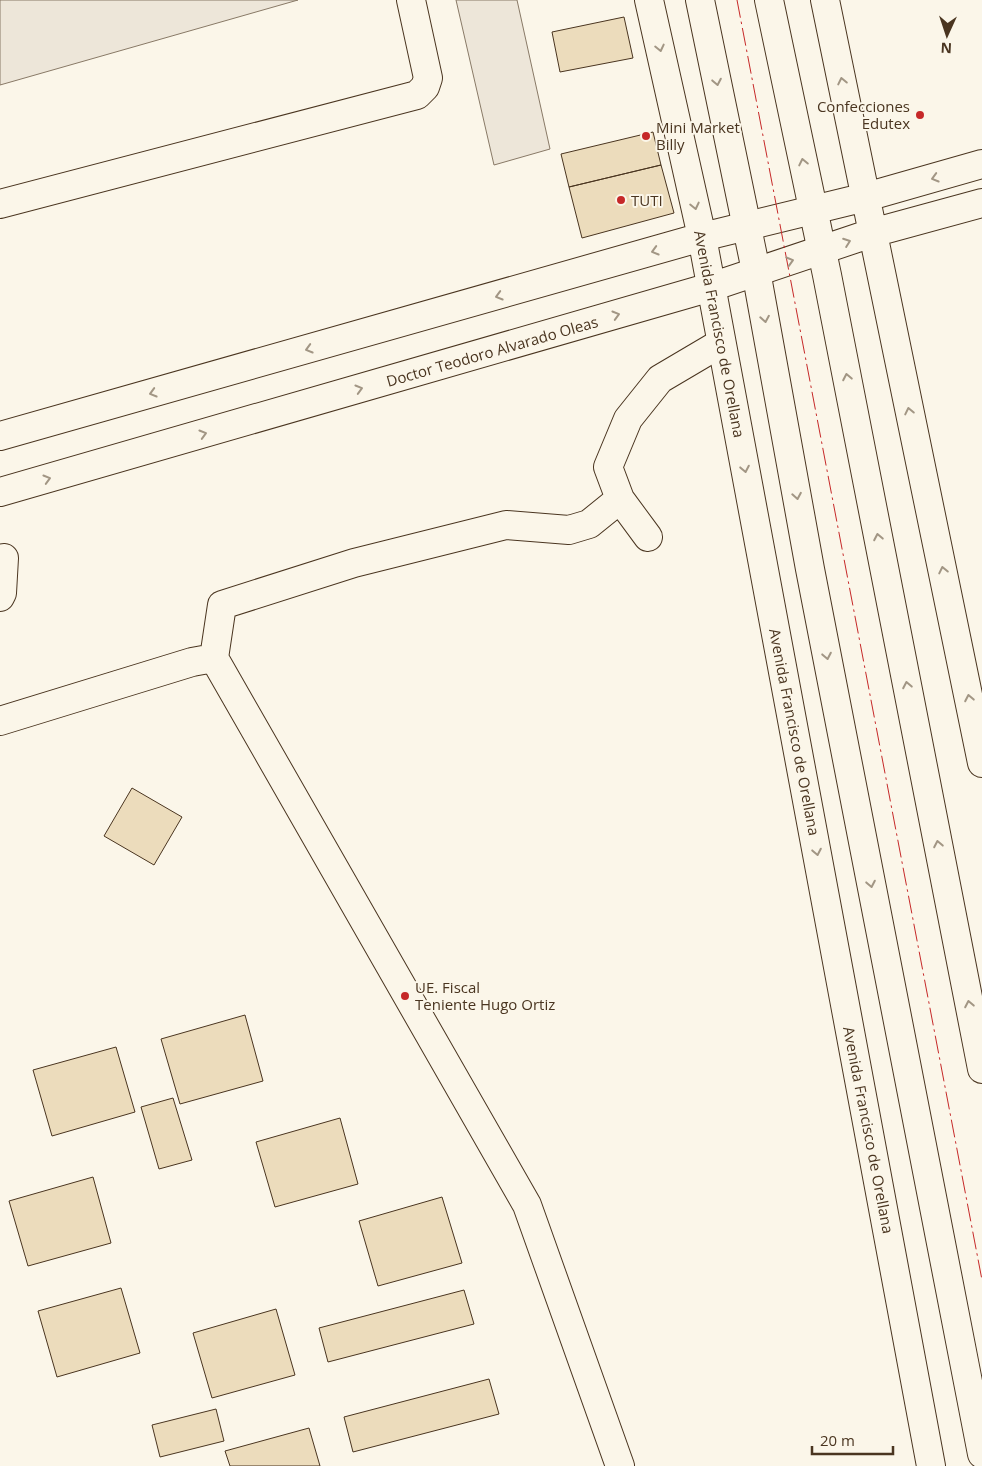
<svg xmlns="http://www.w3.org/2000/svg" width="982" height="1466" font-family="'Open Sans',sans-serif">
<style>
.green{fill:#ede6d9;stroke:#887966}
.building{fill:#ecdcbc;stroke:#4a3520}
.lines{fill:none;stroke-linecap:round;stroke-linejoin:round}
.minor-casing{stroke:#4a3520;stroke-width:30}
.major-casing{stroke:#4a3520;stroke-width:30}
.highway-casing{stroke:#4a3520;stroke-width:30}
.minor{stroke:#fbf6e9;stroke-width:28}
.major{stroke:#fbf6e9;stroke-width:28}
.highway{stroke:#fbf6e9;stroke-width:28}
.power{stroke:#c62828;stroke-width:1;stroke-dasharray:18 4 2.5 4;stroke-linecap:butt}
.oneway{stroke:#a29684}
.poi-dot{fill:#c62828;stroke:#fbf6e9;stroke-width:2}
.labels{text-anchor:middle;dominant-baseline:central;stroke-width:4;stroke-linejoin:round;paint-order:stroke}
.poi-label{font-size:15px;fill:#4a3520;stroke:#fbf6e9;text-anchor:start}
.street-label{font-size:15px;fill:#4a3520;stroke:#fbf6e9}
</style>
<rect width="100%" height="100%" fill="#fbf6e9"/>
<path class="green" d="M0,0H298L0,85Z
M456,0H517L550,149L494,165Z"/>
<path class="building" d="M624,17L633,58L560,72L552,32Z
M653,132L661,165L569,187L561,154Z
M661,165L674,213L582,238L569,187Z
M132,788L182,817L154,865L104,836Z
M245,1015L263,1081L180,1104L161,1039Z
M116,1047L135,1112L52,1136L33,1070Z
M173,1098L192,1160L159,1169L141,1107Z
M340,1118L358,1184L275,1207L256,1142Z
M93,1177L111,1243L28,1266L9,1201Z
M442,1197L462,1263L378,1286L359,1221Z
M121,1288L140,1353L57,1377L38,1311Z
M464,1290L474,1324L328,1362L319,1328Z
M276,1309L295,1375L212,1398L193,1333Z
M489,1379L499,1414L353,1452L344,1417Z
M216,1409L224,1441L160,1457L152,1425Z
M309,1428L320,1466H230L225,1451Z"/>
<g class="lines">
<defs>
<path id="minor" d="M0,204L417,95L425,87L428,78L411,0
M648,537L620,499L608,467L628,419L660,379L721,343
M0,597L2,593L4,558
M0,721L192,662L214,658
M620,1466L527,1205L214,658L222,605L354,563L506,525L569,530L589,524L620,499"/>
<path id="major" d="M649,0L702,237L931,1466
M825,0L982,763
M0,436L702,237L866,197L982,164
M0,492L711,287L872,233L982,203"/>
<path id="highway" d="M700,0L756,271L810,569L982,1454
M769,0L827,275L982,1069"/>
</defs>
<use href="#minor" class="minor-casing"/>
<use href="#major" class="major-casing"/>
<use href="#highway" class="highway-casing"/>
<use href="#minor" class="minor"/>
<use href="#major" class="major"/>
<use href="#highway" class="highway"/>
<path class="power" d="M737,0L982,1280"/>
</g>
<defs><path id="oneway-chevron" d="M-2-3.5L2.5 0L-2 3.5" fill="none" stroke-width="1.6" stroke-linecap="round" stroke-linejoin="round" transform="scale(1.25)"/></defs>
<g class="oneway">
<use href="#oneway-chevron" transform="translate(660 48) rotate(77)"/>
<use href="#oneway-chevron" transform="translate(842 81) rotate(-102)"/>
<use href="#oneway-chevron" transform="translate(717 82) rotate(79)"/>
<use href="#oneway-chevron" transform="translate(803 162) rotate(-102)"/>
<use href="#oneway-chevron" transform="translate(935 178) rotate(164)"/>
<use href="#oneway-chevron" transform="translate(695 206) rotate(77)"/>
<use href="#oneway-chevron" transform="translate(847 242) rotate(-20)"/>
<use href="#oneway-chevron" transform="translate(655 251) rotate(164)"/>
<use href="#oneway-chevron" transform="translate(790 261) rotate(-17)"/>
<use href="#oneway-chevron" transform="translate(499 296) rotate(164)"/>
<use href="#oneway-chevron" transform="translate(616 315) rotate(-16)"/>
<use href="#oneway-chevron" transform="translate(765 319) rotate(80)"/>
<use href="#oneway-chevron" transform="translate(309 349) rotate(164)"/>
<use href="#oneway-chevron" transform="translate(847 377) rotate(-101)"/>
<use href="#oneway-chevron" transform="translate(359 389) rotate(-16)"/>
<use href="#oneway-chevron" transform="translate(153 393) rotate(164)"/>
<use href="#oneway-chevron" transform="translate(909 411) rotate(-102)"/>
<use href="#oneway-chevron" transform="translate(203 434) rotate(-16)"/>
<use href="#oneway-chevron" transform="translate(745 469) rotate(79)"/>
<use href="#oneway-chevron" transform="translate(47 479) rotate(-16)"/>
<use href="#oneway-chevron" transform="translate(797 496) rotate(80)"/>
<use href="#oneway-chevron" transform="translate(878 537) rotate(-101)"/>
<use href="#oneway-chevron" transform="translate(943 570) rotate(-102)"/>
<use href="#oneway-chevron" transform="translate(827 656) rotate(79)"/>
<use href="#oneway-chevron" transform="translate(907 685) rotate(-101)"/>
<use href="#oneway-chevron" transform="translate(969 698) rotate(-101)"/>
<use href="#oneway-chevron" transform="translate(938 844) rotate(-101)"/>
<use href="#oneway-chevron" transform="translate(817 852) rotate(79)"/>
<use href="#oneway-chevron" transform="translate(871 884) rotate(79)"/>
<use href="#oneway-chevron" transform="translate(969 1004) rotate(-101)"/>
</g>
<g class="poi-dot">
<circle cx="920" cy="115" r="5"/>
<circle cx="646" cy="136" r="5"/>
<circle cx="621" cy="200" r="5"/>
<circle cx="405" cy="996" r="5"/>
</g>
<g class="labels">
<g class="poi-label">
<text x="910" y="106" text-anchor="end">Confecciones<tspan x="910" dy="17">Edutex</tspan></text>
<text x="656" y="127">Mini Market<tspan x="656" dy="17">Billy</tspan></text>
<text x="631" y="200">TUTI</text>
<text x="415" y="987">UE. Fiscal<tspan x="415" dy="17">Teniente Hugo Ortiz</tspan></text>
</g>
<g class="street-label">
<text transform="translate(720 334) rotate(79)">Avenida Francisco de Orellana</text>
<text transform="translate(492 351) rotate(-16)">Doctor Teodoro Alvarado Oleas</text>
<text transform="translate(795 732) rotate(79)">Avenida Francisco de Orellana</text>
<text transform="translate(869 1130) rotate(79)">Avenida Francisco de Orellana</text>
</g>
</g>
<g transform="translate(947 35) rotate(183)" stroke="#fbf6e9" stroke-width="4" paint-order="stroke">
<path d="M0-4L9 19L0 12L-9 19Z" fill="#4a3520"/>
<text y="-8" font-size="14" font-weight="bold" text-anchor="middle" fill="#4a3520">N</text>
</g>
<path d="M812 1446v8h81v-8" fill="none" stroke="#4a3520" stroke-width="2.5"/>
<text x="820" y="1446" font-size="15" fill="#4a3520" stroke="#fbf6e9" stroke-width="4" paint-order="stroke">20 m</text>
</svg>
